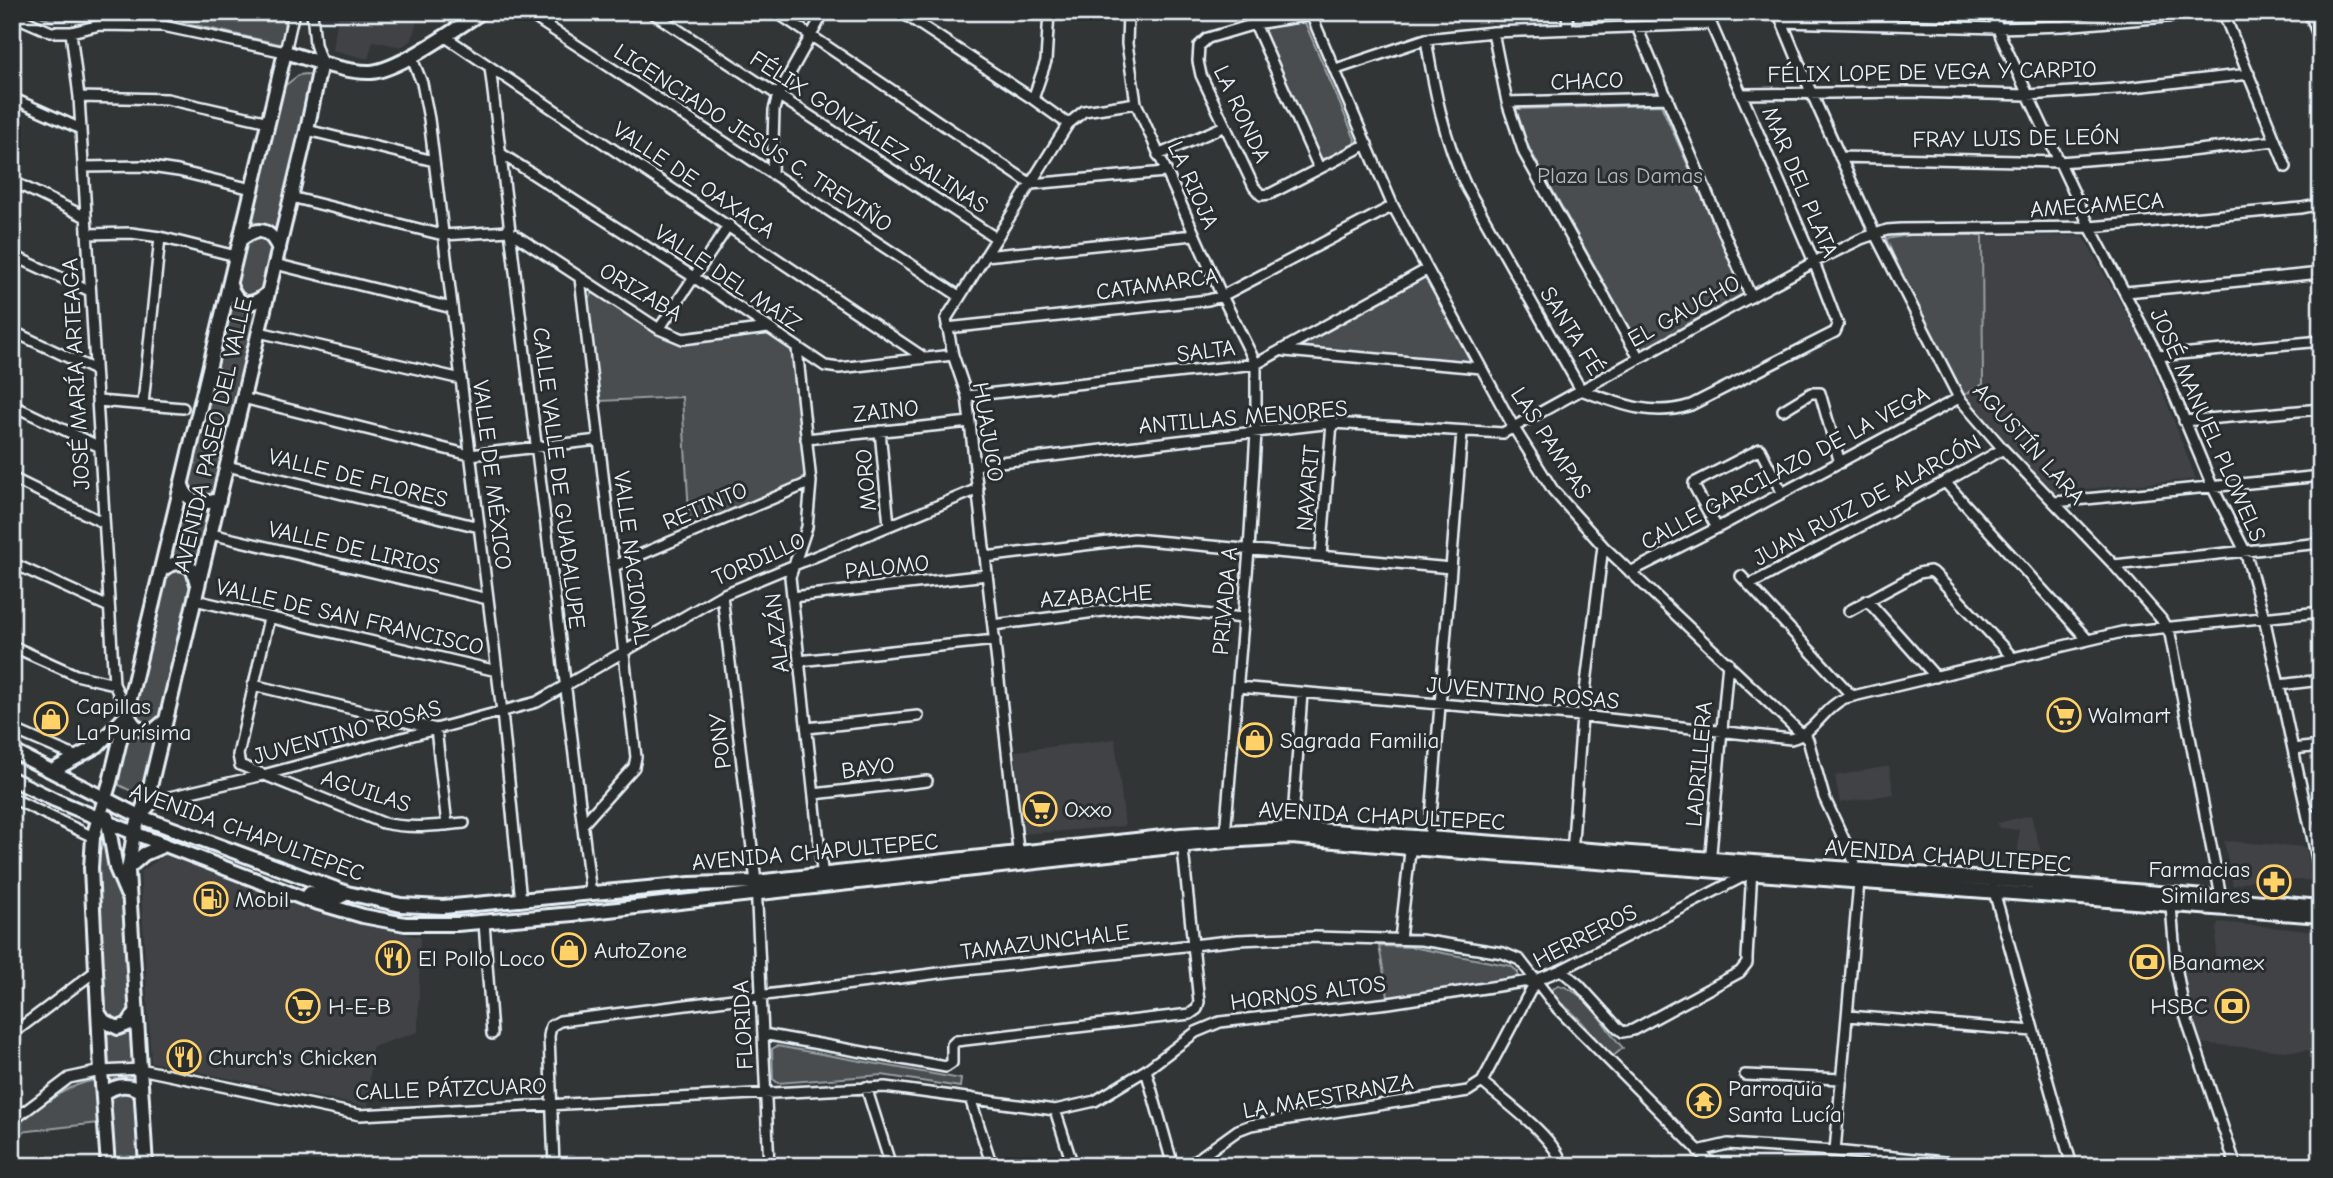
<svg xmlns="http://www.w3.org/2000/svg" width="2333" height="1178" font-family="'Comic Neue',sans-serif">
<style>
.built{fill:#3f4244}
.green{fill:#494d4f;stroke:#989fa4;stroke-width:2}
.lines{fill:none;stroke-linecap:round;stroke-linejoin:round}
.street-casing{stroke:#e8f1f8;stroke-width:14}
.secondary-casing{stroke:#e8f1f8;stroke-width:18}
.primary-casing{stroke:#e8f1f8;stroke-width:19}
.street{stroke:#2a2d2e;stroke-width:9}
.secondary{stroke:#2a2d2e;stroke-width:12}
.primary{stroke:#2a2d2e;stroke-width:14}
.labels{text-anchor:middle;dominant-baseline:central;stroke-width:6;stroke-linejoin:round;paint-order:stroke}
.street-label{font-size:23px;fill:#e8f1f8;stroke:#2a2d2e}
.park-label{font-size:23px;fill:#b0b8bd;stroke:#2a2d2e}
.poi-label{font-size:23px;fill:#e8f1f8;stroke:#2a2d2e;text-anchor:start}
</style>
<rect width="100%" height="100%" fill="#323536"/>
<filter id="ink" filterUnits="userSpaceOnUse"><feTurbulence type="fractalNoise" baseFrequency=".0143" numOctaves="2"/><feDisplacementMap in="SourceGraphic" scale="14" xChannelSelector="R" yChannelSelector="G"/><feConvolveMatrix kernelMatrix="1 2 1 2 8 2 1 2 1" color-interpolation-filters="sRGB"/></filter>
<g filter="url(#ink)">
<path class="built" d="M339,12H419L412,40L401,47L373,41L368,59L332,50Z
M1909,235L2083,236L2146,348L2196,479L2053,492L1985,420L1962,391L1886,239Z
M1115,739L1125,826L1024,834L1015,751Z
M1889,766L1894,794L1840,803L1835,776Z
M2031,815L2045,868L2041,874L2017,872L2019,830L2000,828L1997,823Z
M2224,841L2306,847L2312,880H2295L2269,888L2267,881L2252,880L2233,886Z
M165,855L364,925L420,937L418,1032L372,1047L368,1107L151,1062L140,872Z
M2218,922L2321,932V1050L2285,1051L2199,1043L2185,1000L2182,963L2204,965L2213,962L2215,956Z"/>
<path class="green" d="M32,12H285L283,45L173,20L119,18L51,21Z
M1302,22L1306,25L1355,139L1354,144L1325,159L1320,158L1264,32L1266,28Z
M306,74L311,76L313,82L145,786L139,792H133L119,785L120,762L283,87L299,75Z
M1661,105L1746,295L1642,351L1528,146L1516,109Z
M1909,235H1982L1983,384L1959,398L1886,239Z
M1426,270L1481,368L1283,349Z
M593,293L677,341L774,334L794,349L805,475L800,481L690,530L682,397L600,401L587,299Z
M105,840L122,897L126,922L132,1006L129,1017L120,1022L107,1016L106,1008C104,976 88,861 105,840Z
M1379,946L1412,947L1511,966L1518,972V977L1507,984L1388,997Z
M1558,985C1588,991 1604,1028 1623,1048L1611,1058C1593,1036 1577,1011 1552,998L1550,991Z
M133,1031L143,1166H114L107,1032Z
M777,1046L961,1079L960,1087L882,1075L778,1083L773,1079L772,1049Z
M95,1080L98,1123L12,1133V1128C39,1108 62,1086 95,1080Z"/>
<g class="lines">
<defs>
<path id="street" d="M312,12L315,44L321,62
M526,12L959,296
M651,12L996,238
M776,12L1031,184L1165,172
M901,12L1033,99L1068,124
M1128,12L1127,44L1136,103L1222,296L1256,364V432L1249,550L1225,835
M1310,12L1393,206L1514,428L1553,490L1603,546L1808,740L1824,797L1855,863L1859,882L1835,1151
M1567,12L1568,29
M1778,12L1811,92L1875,234L1959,398L2003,449L2114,565L2161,619L2170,634L2222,902
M1992,12L2001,37L2090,227L2158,356L2213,488L2245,551L2264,617L2321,877
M2223,12L2286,167
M12,15L51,32H71L100,25L163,26L285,52L294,12
M1311,15L1255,24L1208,38L1199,46L1198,61L1201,75L1254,187L1261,195L1270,194L1367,144
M1782,22L1997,28L2063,26L2224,12
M1255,24L1319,168
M1637,27L1751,297
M71,32L79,97L114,684L127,712
M1493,32L1507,102L1524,153L1639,358
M444,36L923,357
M1426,39C1434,90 1444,138 1466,186L1581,390C1617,403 1652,418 1691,405L1835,332L1838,325L1814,262L1706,12
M411,56L422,83L429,119L502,712L521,901
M490,67L591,894
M1336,69L1426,39L1493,32L1711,24
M1741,94L1909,92L2028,95L2116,89L2249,74
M79,97L167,99L269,122
M12,98L81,129
M1033,99L1046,61L1049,12
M1507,102L1668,98
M307,130L434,161
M500,153L692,276L825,366L839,368L953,355
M1158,155L1225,126
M1840,157L2059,162L2164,154L2275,141
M83,167L144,166L178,171L252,189
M772,174L774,110L778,95L824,12
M12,181L86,217
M291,197L443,235L509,231L659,329L683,339L768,328
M87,234L131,233L160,237L236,256
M12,255L90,291
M985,256L1194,235
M275,264L452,308
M580,278L636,757L634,767L583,824
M2126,292L2321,273
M947,328L1208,300L1222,296L1393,206
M659,329L729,225
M12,331L95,370
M259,332L461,379
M797,348L811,482L807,527L790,577L823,879
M1285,351L1481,368
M2158,356L2321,341
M967,396L1256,364L1426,270
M243,398L470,455L598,440
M98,401L183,408
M143,404L160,237
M12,405L100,447
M1783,410L1811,393H1820L1840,463
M2184,421L2321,409
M880,431L889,525
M806,439L970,422
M975,465L1332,423L1503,433L1814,262L1861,239L1887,230L1901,229L2090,227L2301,208L2321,204
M227,466L479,527
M12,478L104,523
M1945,482L2087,639
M2055,502L2321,476
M1717,528L1694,486V483L1760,449L1782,493
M211,534L488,599
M1321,556L1332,423
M985,557L1134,539L1451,568
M12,563L109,607
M2114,565L2321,543
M614,566L811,482
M1630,572L1717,528L1959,398
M1741,576L1852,696
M1749,585L1945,482L2003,449
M722,595L756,882L769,1166
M792,597L987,575
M195,600L497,671
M1867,600L1936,677
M1849,611L1919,573L1930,571L1935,574L2013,658
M269,618L238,755L240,765L383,823C411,829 436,826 464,823
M993,625L1135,607L1243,618
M12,646L76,675L114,684
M799,661L995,640
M253,685L436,729L447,825
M2279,685L2321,680
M1238,687L1582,716L1791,739C1815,733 1823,708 1845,698L2122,632L2321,612
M807,728L918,716
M12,729L77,757
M2293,749L2321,746
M814,794L927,781
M12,798L93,837
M144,813L155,801L161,799L263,775L537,702L722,595L978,489
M2308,817L2321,815
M1292,832L1302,693
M1429,842L1462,432
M1572,854L1582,716L1603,546
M1019,858L967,396L953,355L946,319L1068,124L1084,111L1136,103
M1710,864L1728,662
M1993,888L2072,1166
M2171,906L2176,966L2185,1015L2236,1166
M484,922L492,1034
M1400,939L1411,843
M1561,970L1579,985L1618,1028L1623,1032L1633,1030L1740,972L1747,963V958L1752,868
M1848,1016L2033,1031
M12,1034L97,970
M763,1034L946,1067L952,1063V1045L956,1041L1190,1014L1197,1009L1199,1002L1182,840
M1146,1070L1173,1166
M1745,1075L1842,1079
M1482,1082C1505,1102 1555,1137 1563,1166
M866,1087L891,1166
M970,1098L992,1166
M1055,1110L1073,1166
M12,1121L69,1078L101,1071L140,1069L360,1115L885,1087L1055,1110L1095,1101L1146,1070L1196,1032L1220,1022L1389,1003L1536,980
M1698,1151L1728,1144L1835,1151L1983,1166
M554,1166L549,1036L551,1026L560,1021L939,973L1238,940L1314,937L1421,940L1503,953L1520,960L1557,1008L1714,1166
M1188,1166L1238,1130L1251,1125L1468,1091L1482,1082L1536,980L1561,970L1750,873"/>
<path id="secondary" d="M2311,12L2321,37
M240,240C258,225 270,229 279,249
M230,285C238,307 251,308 268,293
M182,485C187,503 202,505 219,500
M161,570C172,563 182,559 193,570L197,584
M127,712C132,725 138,732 153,731L166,720
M12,736L15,730
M12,751L141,817L347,893L401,905L443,907L690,884L756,882L1181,835L1292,828L2041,883L2321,907
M52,771L97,746L124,718
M12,779L55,800L134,833L305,899L363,916L405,924H457L573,914L1225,841L1292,837L1410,848L2321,916
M107,817L116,868L127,894
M128,868L144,854L165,845
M305,899L310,893L340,897L344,895
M99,1014L104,1021L118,1028L128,1024L136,1012
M103,1094C116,1085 128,1082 141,1092
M108,1166L101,1071L91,868L93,837L110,782L285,52C310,59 345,73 371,72C399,70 457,28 482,12
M146,1166L128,871L134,833L149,791L307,130L321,62"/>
<path id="primary" d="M2320,12L2321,13"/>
</defs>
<use href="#street" class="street-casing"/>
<use href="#secondary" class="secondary-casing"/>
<use href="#primary" class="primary-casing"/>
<use href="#street" class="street"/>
<use href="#secondary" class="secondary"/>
<use href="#primary" class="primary"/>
</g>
</g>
<defs>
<symbol id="supermarket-ring" viewBox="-11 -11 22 22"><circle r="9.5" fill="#2a2d2e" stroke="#ffd166" stroke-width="1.5"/><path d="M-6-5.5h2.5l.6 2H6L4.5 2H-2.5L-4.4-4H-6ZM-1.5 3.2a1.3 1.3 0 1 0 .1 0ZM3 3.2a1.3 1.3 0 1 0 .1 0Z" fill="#ffd166"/></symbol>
<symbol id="shop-ring" viewBox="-11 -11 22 22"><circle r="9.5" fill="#2a2d2e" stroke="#ffd166" stroke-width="1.5"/><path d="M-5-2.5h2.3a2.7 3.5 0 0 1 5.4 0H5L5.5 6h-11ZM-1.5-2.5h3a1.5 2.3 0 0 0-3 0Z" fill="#ffd166"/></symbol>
<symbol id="pharmacy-ring" viewBox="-11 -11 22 22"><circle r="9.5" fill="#2a2d2e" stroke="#ffd166" stroke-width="1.5"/><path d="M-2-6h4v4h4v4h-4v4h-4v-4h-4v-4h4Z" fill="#ffd166"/></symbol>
<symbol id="fuel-ring" viewBox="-11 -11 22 22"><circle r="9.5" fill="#2a2d2e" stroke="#ffd166" stroke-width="1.5"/><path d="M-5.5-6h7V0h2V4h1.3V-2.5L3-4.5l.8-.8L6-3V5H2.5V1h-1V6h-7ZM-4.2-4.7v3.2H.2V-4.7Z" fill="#ffd166"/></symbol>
<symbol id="restaurant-ring" viewBox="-11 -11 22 22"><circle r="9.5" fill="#2a2d2e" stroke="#ffd166" stroke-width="1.5"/><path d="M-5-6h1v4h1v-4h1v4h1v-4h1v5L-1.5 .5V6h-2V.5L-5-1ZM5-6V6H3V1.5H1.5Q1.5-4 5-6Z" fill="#ffd166"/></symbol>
<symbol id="bank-ring" viewBox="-11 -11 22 22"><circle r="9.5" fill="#2a2d2e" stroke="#ffd166" stroke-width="1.5"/><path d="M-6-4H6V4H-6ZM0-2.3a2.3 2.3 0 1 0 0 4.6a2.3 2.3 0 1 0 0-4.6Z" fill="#ffd166"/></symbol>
<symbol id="temple-ring" viewBox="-11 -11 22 22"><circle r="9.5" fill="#2a2d2e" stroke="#ffd166" stroke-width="1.5"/><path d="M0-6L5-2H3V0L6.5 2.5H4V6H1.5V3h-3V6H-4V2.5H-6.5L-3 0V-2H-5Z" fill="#ffd166"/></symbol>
</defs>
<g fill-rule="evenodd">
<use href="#supermarket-ring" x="2045" y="696" width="38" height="38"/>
<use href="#shop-ring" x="32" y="700" width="38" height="38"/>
<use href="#shop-ring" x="1236" y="721" width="38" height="38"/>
<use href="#supermarket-ring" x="1021" y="790" width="38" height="38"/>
<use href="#pharmacy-ring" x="2255" y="863" width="38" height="38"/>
<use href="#fuel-ring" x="192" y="880" width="38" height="38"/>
<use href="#shop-ring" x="550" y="931" width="38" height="38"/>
<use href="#restaurant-ring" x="374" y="939" width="38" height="38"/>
<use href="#bank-ring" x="2128" y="943" width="38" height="38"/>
<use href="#supermarket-ring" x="284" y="987" width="38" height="38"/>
<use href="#bank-ring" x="2213" y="987" width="38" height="38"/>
<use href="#restaurant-ring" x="165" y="1038" width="38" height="38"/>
<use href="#temple-ring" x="1685" y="1082" width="38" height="38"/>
</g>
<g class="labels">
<g class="street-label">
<text transform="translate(1932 72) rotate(-1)">FÉLIX LOPE DE VEGA Y CARPIO</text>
<text transform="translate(1587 81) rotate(-2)">CHACO</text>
<text transform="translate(1242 114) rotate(65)">LA RONDA</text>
<text transform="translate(869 132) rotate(33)">FÉLIX GONZÁLEZ SALINAS</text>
<text transform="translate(753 138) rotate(33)">LICENCIADO JESÚS C. TREVIÑO</text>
<text transform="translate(2016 138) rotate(-1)">FRAY LUIS DE LEÓN</text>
<text transform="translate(694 180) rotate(34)">VALLE DE OAXACA</text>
<text transform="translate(1800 182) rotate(67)">MAR DEL PLATA</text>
<text transform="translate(1193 185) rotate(66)">LA RIOJA</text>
<text transform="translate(2097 205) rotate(-4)">AMECAMECA</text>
<text transform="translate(728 278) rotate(34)">VALLE DEL MAÍZ</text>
<text transform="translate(1157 284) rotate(-8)">CATAMARCA</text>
<text transform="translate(641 292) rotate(31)">ORIZABA</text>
<text transform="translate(1684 311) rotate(-29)">EL GAUCHO</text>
<text transform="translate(1572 331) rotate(58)">SANTA FÉ</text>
<text transform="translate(1206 351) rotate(-7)">SALTA</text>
<text transform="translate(76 374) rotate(-93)">JOSÉ MARÍA ARTEAGA</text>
<text transform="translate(886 411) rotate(-6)">ZAINO</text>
<text transform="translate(1243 417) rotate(-5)">ANTILLAS MENORES</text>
<text transform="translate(2208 425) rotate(66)">JOSÉ MANUEL PLOWELS</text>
<text transform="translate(988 432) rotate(81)">HUAJUCO</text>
<text transform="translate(213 435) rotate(-77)">AVENIDA PASEO DEL VALLE</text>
<text transform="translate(1551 443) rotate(57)">LAS PAMPAS</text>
<text transform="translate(2029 444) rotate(48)">AGUSTÍN LARA</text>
<text transform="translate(1785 468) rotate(-28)">CALLE GARCILAZO DE LA VEGA</text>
<text transform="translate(492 475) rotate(83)">VALLE DE MÉXICO</text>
<text transform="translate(358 478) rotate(14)">VALLE DE FLORES</text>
<text transform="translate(559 478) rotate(83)">CALLE VALLE DE GUADALUPE</text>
<text transform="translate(866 480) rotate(-95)">MORO</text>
<text transform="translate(1308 488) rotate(-85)">NAYARIT</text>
<text transform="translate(1867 500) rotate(-28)">JUAN RUIZ DE ALARCÓN</text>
<text transform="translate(705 506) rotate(-23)">RETINTO</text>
<text transform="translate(354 548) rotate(13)">VALLE DE LIRIOS</text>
<text transform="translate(632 558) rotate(83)">VALLE NACIONAL</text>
<text transform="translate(759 559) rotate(-24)">TORDILLO</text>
<text transform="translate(887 567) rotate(-6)">PALOMO</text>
<text transform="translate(1096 596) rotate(-4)">AZABACHE</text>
<text transform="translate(1225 601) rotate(-85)">PRIVADA A</text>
<text transform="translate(350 617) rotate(13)">VALLE DE SAN FRANCISCO</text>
<text transform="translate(777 633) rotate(-96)">ALAZÁN</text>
<text transform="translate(1523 693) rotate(5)">JUVENTINO ROSAS</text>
<text transform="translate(347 732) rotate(-15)">JUVENTINO ROSAS</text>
<text transform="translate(720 741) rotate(-97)">PONY</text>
<text transform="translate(1699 764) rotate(-85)">LADRILLERA</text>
<text transform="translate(868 768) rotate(-7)">BAYO</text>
<text transform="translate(366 791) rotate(18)">AGUILAS</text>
<text transform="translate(1382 816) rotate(3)">AVENIDA CHAPULTEPEC</text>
<text transform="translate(247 832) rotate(20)">AVENIDA CHAPULTEPEC</text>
<text transform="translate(815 852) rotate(-5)">AVENIDA CHAPULTEPEC</text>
<text transform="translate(1948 856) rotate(4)">AVENIDA CHAPULTEPEC</text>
<text transform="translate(1585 936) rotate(-27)">HERREROS</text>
<text transform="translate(1045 942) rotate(-7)">TAMAZUNCHALE</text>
<text transform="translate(1308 993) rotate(-7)">HORNOS ALTOS</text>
<text transform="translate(743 1025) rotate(-93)">FLORIDA</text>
<text transform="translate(451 1089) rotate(-2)">CALLE PÁTZCUARO</text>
<text transform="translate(1328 1096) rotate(-10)">LA MAESTRANZA</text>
</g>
<g class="park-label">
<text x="1620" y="175">Plaza Las Damas</text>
</g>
<g class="poi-label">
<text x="76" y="706">Capillas<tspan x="76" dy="26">La Purísima</tspan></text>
<text x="2088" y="715">Walmart</text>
<text x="1280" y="740">Sagrada Familia</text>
<text x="1064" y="809">Oxxo</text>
<text x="2250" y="869" text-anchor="end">Farmacias<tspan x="2250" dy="26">Similares</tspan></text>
<text x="235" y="899">Mobil</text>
<text x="594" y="950">AutoZone</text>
<text x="418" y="958">El Pollo Loco</text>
<text x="2172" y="962">Banamex</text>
<text x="328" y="1006">H-E-B</text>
<text x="2208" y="1006" text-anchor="end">HSBC</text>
<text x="208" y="1057">Church's Chicken</text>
<text x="1728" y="1088">Parroquia<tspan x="1728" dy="26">Santa Lucía</tspan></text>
</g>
</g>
<rect width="2333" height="1178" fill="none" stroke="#2a2d2e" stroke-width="42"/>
<rect x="21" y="21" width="2291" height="1136" fill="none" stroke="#e8f1f8" stroke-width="2.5" filter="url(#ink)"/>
</svg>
